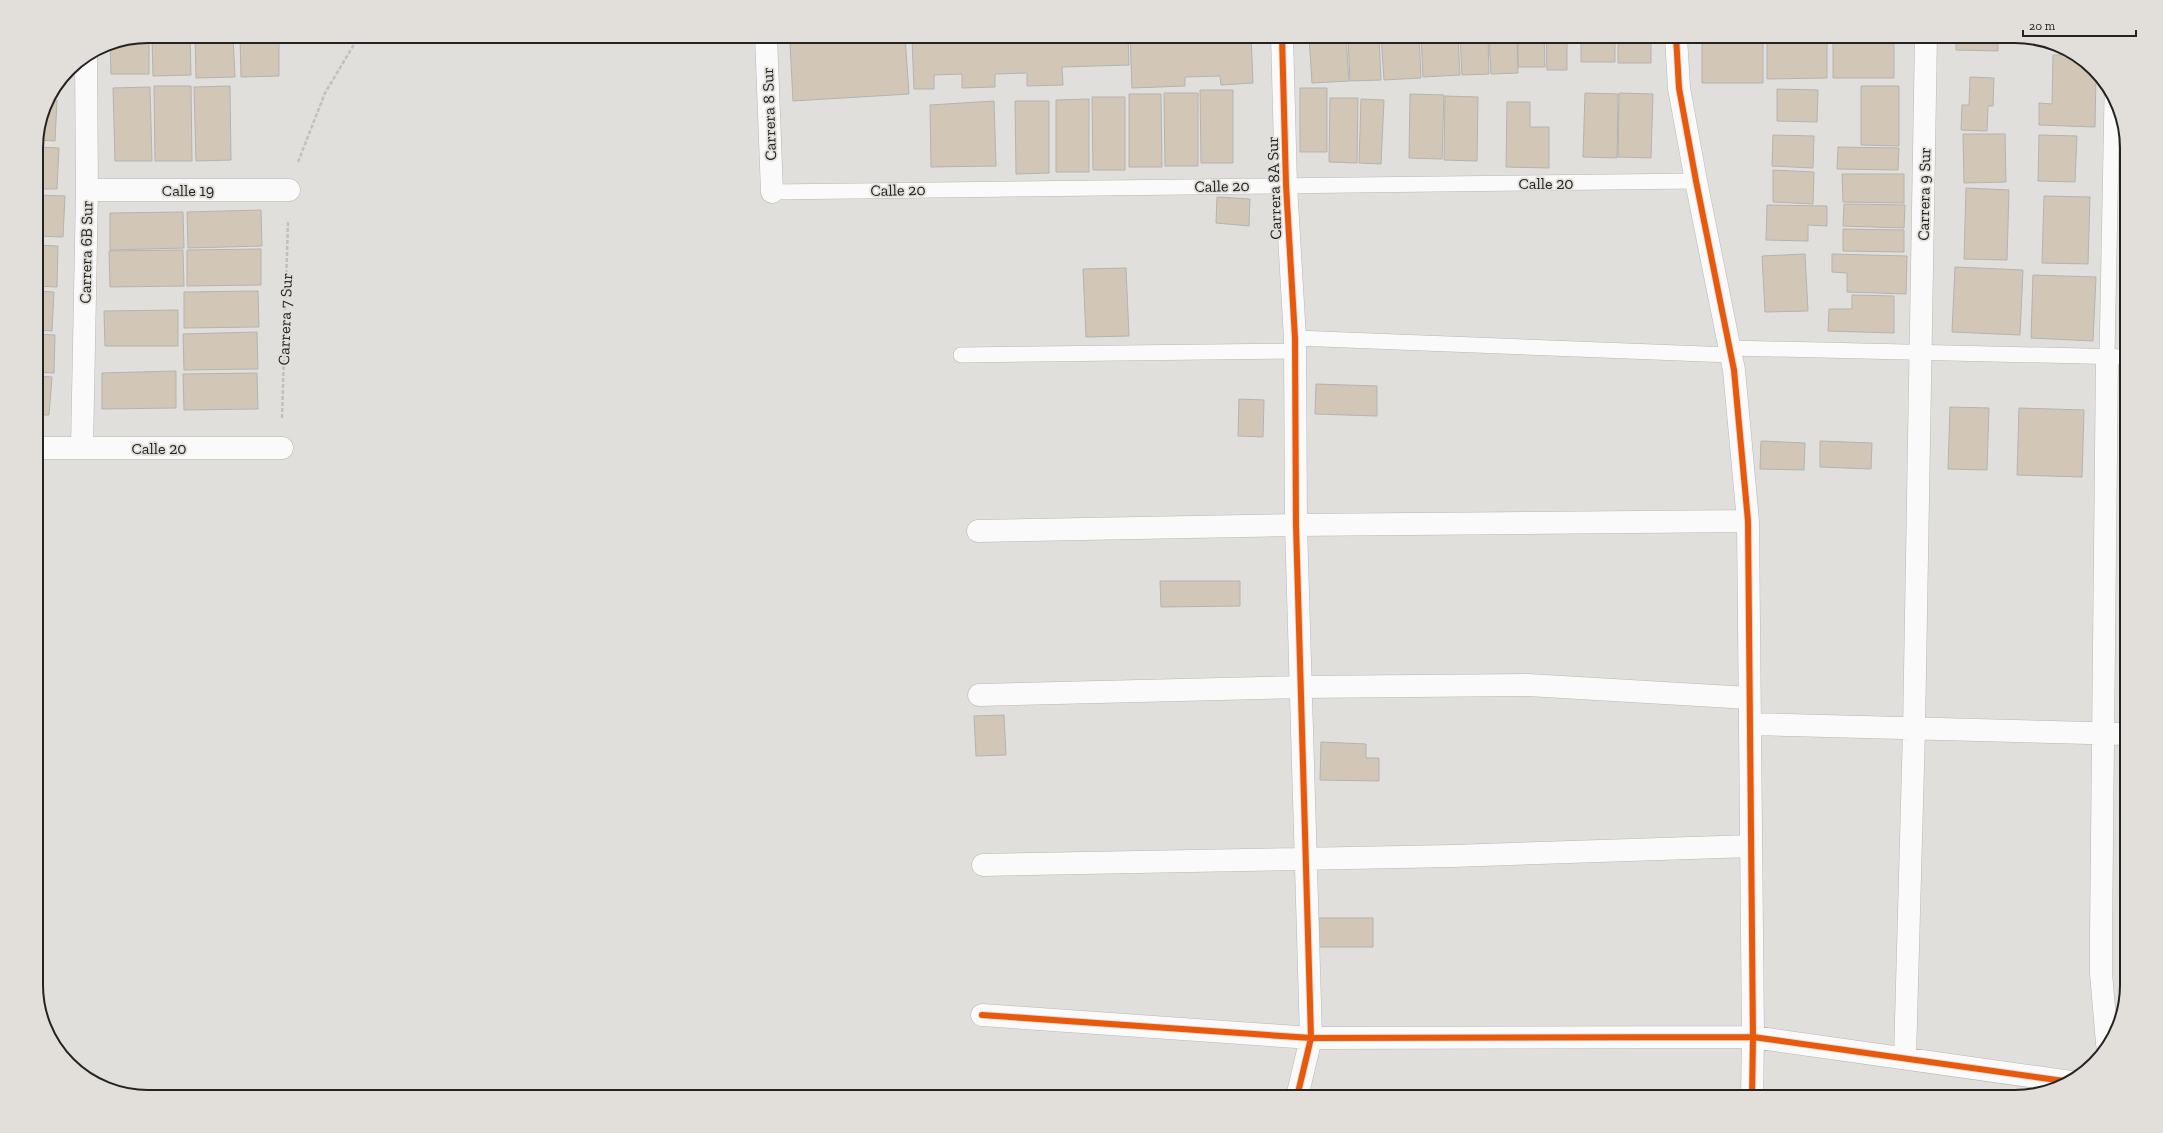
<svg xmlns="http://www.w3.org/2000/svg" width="2163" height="1133" font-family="'Zilla Slab',serif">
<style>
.building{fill:#d2c7b6;stroke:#b4b3b1}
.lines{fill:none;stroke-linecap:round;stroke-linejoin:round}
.service-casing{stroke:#b9b7b5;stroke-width:16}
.minor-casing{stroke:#b9b7b5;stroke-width:23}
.path{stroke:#c1c0c0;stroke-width:2.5;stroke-dasharray:4 2;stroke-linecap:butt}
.service{stroke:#fafafa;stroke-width:15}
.minor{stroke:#fafafa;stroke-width:22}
.cycleway-casing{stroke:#e2dfdb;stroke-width:8}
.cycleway{stroke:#e8590c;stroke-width:6}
.labels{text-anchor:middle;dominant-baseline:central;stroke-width:3.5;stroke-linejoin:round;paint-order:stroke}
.street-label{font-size:16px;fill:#242321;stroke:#e2dfdb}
.rim{fill:none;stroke:#242321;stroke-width:2}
</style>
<rect width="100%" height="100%" fill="#e1dfdc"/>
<path class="building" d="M149,36V74H111L110,43Z
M152,36H190L191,75L153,76Z
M195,36H233L235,77L196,78Z
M240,36H279V76L241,77Z
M905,36L909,94L793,101L790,43Z
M1006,36H1128L1129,65L1062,67L1063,85L1027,86V73L995,74V87L962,88V74L934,75V89H914L912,39Z
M1130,36H1251L1253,83L1221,85L1220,76L1185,77V86L1132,88Z
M1309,36H1346L1349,81L1312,83Z
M1348,36H1379L1381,80L1350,81Z
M1381,36H1419L1421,78L1384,80Z
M1421,36H1458L1460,75L1423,77Z
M1460,36H1488L1489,74L1462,75Z
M1489,36H1517L1518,73L1491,74Z
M1518,36H1544L1545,67H1518Z
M1546,36H1567V70H1547Z
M1581,36H1615V62H1581Z
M1618,36H1651V63H1618Z
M1702,36H1763V83H1702Z
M1767,36H1827V78L1767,79Z
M1833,36H1894V78H1833Z
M1956,36H1998V51L1956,50Z
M2053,55H2074L2096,75L2095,127L2039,125V103L2052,104Z
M1970,77L1994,78L1993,106H1988L1987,131L1961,130L1962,105H1969Z
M154,86H191L192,161H155Z
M230,86L231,160L196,161L194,87Z
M1861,86H1899V146L1861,145Z
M55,87V98H48Z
M150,87L152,161H115L113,88Z
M1300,88H1327V152H1300Z
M1777,89L1818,90L1817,122L1777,121Z
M1200,90H1233V163H1201Z
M1164,93H1198V166H1165Z
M1585,93L1618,94L1617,158L1583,157Z
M1619,93L1653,94L1651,158L1618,157Z
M1129,94H1161L1162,167H1129Z
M1410,94L1444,95L1442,159L1409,158Z
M1445,96L1478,97L1477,161L1444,160Z
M1092,97H1125V170H1093Z
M1330,98H1358L1357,163L1329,162Z
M1089,99V172H1056V100Z
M1361,99L1384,100L1381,164L1359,163Z
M47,100H57L55,141L36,140Z
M994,101L996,166L931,167L930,105Z
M1015,101H1049V173L1016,174Z
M1507,102H1530V127H1549V168L1506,167Z
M1963,134H2005L2006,182L1964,183Z
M1773,135L1814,136L1813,168L1772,166Z
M2039,135L2077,136L2075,182L2038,181Z
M36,147L59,148L57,189H36Z
M1838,147L1899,148L1898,170L1837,169Z
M1773,170L1814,172L1813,204L1773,202Z
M1842,174H1904V203L1843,202Z
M1966,188L2009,190L2007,260L1964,259Z
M36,195L65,196L63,237L36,236Z
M2044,196L2090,197L2088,264L2042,263Z
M1217,197L1250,199L1249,226L1216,223Z
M1844,204L1905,205L1904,228L1843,226Z
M1767,205L1827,206V226L1808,225V241L1766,240Z
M261,210L262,246L188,248L187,212Z
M183,212L184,248L110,250V213Z
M1843,229L1904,230V252L1843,251Z
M36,245L58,246L57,287L36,286Z
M261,249V285L187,286V250Z
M183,250L184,286L110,287L109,251Z
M1805,254L1808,311L1765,312L1762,256Z
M1832,254L1907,256L1906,294L1847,292V273L1832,272Z
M1955,267L2023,270L2020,335L1952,332Z
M1126,268L1129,336L1086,337L1083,269Z
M2033,275L2096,277L2093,341L2031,338Z
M36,291L54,292L52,331L36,330Z
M258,291L259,327L184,328V292Z
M1852,295L1894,296V333L1828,331L1829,309H1852Z
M178,310V346H105L104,311Z
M257,332L258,369L184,370L183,334Z
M36,334L55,335L54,373L36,372Z
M176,371V408L102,409V373Z
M257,373L258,409L184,410L183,374Z
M36,376L52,377L49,415H36Z
M1316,384L1377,386V416L1315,414Z
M1239,399L1264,400L1263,437L1238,436Z
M1950,407L1989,408L1987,470L1948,469Z
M2019,408L2084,410L2082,477L2017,475Z
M1761,441L1805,443L1804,470L1760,469Z
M1820,441L1872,443L1871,469L1820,467Z
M2126,443H2127V472H2125Z
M1160,581H1240V606L1161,607Z
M1004,715L1006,755L976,756L974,716Z
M1321,742L1366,744V758H1379V781L1320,780Z
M1317,918H1373V947H1317Z"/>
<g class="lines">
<defs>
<path id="service" d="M772,192L1696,181
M1295,338L1731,355
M1730,348L2127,357
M961,355L1295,351
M2107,357L2112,98"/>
<path id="minor" d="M766,36L772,192
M1282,36L1286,185L1295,338L1296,525L1311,1038L1297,1097
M1676,36L1679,88L1696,181L1734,370L1748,521L1753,1037L1752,1097
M87,190H289
M2107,357L2101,935V973L2107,1043
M36,448H282
M82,448L87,190L86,57
M978,531L1296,525L1748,521
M979,695L1300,687L1528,685L1749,698
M1750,724L2127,734
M983,865L1453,856L1751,846
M982,1015L1311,1038L1753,1037L2071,1082
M1905,1058L1914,730L1926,36"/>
</defs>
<use href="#service" class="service-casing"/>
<use href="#minor" class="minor-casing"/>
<path class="path" d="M298,162L325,93L359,36
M282,418L288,221"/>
<use href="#service" class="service"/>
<use href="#minor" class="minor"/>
<defs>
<path id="cycleway" d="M1282,36L1286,185L1295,338L1296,525L1311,1038L1297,1097
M1676,36L1679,88L1696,181L1734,370L1748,521L1753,1037L1752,1097
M982,1015L1311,1038L1753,1037L2071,1082"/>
</defs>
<use href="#cycleway" class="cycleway-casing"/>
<use href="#cycleway" class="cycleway"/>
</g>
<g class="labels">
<g class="street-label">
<text transform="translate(769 114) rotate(-92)">Carrera 8 Sur</text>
<text x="1546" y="183">Calle 20</text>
<text transform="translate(1222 186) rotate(-1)">Calle 20</text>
<text transform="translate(1274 188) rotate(-92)">Carrera 8A Sur</text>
<text x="188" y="190">Calle 19</text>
<text transform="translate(898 190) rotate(-1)">Calle 20</text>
<text transform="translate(1924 194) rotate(-89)">Carrera 9 Sur</text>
<text transform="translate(86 252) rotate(-89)">Carrera 6B Sur</text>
<text transform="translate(285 319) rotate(-88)">Carrera 7 Sur</text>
<text x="159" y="448">Calle 20</text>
</g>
</g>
<path d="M0 0H2163V1133H0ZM148 43H2015A105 105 0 0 1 2120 148V985A105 105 0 0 1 2015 1090H148A105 105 0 0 1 43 985V148A105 105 0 0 1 148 43Z" fill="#e2dfdb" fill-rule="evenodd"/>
<path class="rim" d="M148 43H2015A105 105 0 0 1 2120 148V985A105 105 0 0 1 2015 1090H148A105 105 0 0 1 43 985V148A105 105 0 0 1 148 43Z"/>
<path d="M2023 30v6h113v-6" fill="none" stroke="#242321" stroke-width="2"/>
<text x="2029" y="30" font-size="12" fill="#242321" stroke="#e2dfdb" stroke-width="3" paint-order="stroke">20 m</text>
</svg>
